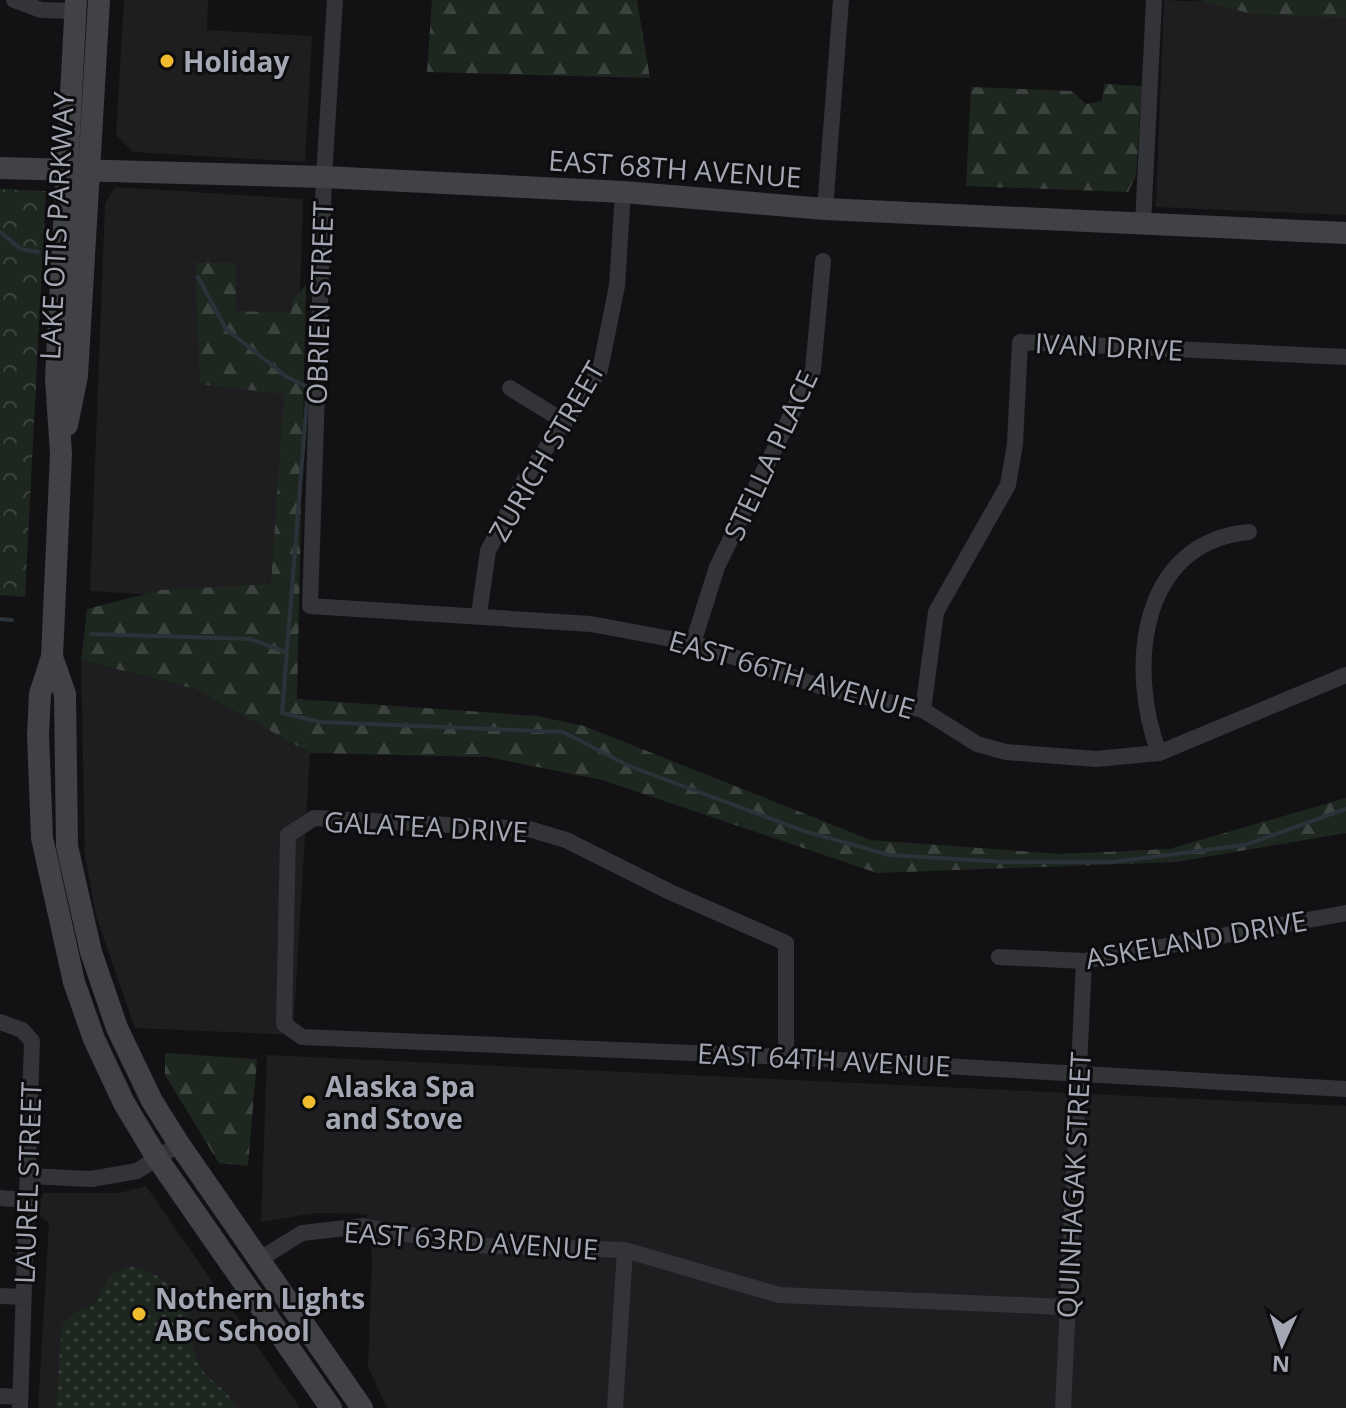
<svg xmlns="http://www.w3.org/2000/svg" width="1346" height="1408" font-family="'Open Sans',sans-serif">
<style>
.built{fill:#1e1e21}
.grass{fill:url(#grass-dots)}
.forest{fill:url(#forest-firs)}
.park{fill:url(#park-crowns)}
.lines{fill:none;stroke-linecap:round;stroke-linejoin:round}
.stream{stroke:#2b3239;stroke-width:4}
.street{stroke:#333438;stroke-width:16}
.secondary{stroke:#414248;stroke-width:22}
.poi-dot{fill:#efbb2f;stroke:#0d0d0f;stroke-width:3}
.labels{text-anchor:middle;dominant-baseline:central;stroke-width:6;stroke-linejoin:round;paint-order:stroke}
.poi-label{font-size:28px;font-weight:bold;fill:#a4a7b4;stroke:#0d0d0f;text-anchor:start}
.street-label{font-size:28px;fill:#a4a7b4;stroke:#0d0d0f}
</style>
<defs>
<pattern id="grass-dots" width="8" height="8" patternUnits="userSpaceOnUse" patternTransform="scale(2)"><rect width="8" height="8" fill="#1e2620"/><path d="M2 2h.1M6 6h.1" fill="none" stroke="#3c433e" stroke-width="1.8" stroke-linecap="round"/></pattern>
<pattern id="forest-firs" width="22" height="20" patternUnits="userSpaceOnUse" patternTransform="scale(2)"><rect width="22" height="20" fill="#1e2620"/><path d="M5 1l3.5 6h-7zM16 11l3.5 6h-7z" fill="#3c433e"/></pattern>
<pattern id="park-crowns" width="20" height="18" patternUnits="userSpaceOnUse" patternTransform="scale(2)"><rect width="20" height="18" fill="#1e2620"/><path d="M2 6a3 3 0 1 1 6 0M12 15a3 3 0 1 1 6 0" fill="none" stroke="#3c433e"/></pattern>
</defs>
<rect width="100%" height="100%" fill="#121214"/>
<path class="built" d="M124,0H208L207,30L312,36L305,162L133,152L116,135Z
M1164,0L1346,8V215L1156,207Z
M115,187L303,199L290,603L90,591L105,204Z
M81,660L195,689L310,753L293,1035L135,1028L96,916L85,857Z
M267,1055L1346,1106V1408H387L368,1367L372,1258L367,1214L315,1213L261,1222Z
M146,1186L298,1405L299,1408H38L49,1223L33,1211L44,1193H119Z"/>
<path class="grass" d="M128,1266C144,1269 155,1273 167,1283C206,1313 182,1332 200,1366C209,1383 229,1389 236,1408H56L62,1325L76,1312L95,1304L111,1274Z"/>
<path class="forest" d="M432,0H637L650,78L427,72Z
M1196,0H1346V18L1253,14Z
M1104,84L1142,86L1136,176L1128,192L966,186L971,87L1072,91L1086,104L1102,101Z
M195,262L236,263V311L291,313L293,299L306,285L297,699L537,716L584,726L871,840L1061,854L1169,849L1346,798V833L1176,862L877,873L602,780L487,757L310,753L195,689L81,660L87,609L161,590L271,584L284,394L200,384Z
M165,1053L257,1059L248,1166L219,1163L165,1075Z"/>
<path class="park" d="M0,189L46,191L25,597L0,595Z"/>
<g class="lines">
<path class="stream" d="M0,232L21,249L38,252
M198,277L226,329L287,377L308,387L282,713L320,722L563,732L629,766L804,831L889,855L1006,862H1113L1245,845L1346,809
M0,619L12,620
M91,634L250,639L286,652"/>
<path class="street" d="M14,0L41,10L75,11
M335,0L324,177L310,606L591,624L693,643L822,687L923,710L977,744L1006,752L1096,759L1159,753L1346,675
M825,209L841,0
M1143,223L1154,0
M510,388L565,422
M479,614L488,551L525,479L600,370L617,286L623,192
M693,643L717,567L813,370L823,261
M923,710L936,612L1008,485L1015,444L1020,342L1346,357
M1159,753C1127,668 1139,542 1249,532
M999,957L1084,961L1346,913
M0,1022L22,1030L32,1041L20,1408
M786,1057V943L670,892L566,840L529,829L314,818L288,835L284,1024L302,1037L786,1057L1346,1089
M28,1176L91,1179L137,1171L179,1144
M0,1198L27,1200
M260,1259L302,1233L363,1226L465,1245L625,1250L779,1295L1067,1307
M0,1296L23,1297
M0,1396L20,1397
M615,1408L625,1250
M1063,1408L1084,961"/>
<path class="secondary" d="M76,0L56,378L61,454L52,657L40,694L38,735L42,838L74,982L94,1039L124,1103L157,1158L331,1408
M0,168L324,177L623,192L825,209L1346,233
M67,425L77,376L99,0
M52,657L65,694L67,846L91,952L117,1028L152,1101L179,1144L362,1408"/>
</g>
<g class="poi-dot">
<circle cx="167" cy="61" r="8"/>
<circle cx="309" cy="1102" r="8"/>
<circle cx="139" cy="1314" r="8"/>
</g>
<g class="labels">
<g class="poi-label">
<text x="183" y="61">Holiday</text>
<text x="325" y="1086">Alaska Spa<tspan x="325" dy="32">and Stove</tspan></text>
<text x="155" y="1298">Nothern Lights<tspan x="155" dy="32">ABC School</tspan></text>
</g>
<g class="street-label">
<text transform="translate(675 168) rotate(4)">EAST 68TH AVENUE</text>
<text transform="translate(56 226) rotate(-87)">LAKE OTIS PARKWAY</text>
<text transform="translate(319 303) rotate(-88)">OBRIEN STREET</text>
<text transform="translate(1109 346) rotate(3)">IVAN DRIVE</text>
<text transform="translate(546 451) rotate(-60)">ZURICH STREET</text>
<text transform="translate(770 455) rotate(-65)">STELLA PLACE</text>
<text transform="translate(792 674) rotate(16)">EAST 66TH AVENUE</text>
<text transform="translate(426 826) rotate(3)">GALATEA DRIVE</text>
<text transform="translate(1196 939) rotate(-10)">ASKELAND DRIVE</text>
<text transform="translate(824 1059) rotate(3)">EAST 64TH AVENUE</text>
<text transform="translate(27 1183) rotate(-88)">LAUREL STREET</text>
<text transform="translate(1073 1185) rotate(-87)">QUINHAGAK STREET</text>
<text transform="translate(471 1240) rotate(4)">EAST 63RD AVENUE</text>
</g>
</g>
<g transform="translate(1282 1344) rotate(183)" stroke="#0d0d0f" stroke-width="6" paint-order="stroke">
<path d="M0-6L14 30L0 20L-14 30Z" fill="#a4a7b4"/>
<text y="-12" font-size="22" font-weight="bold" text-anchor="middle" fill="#a4a7b4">N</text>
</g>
</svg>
